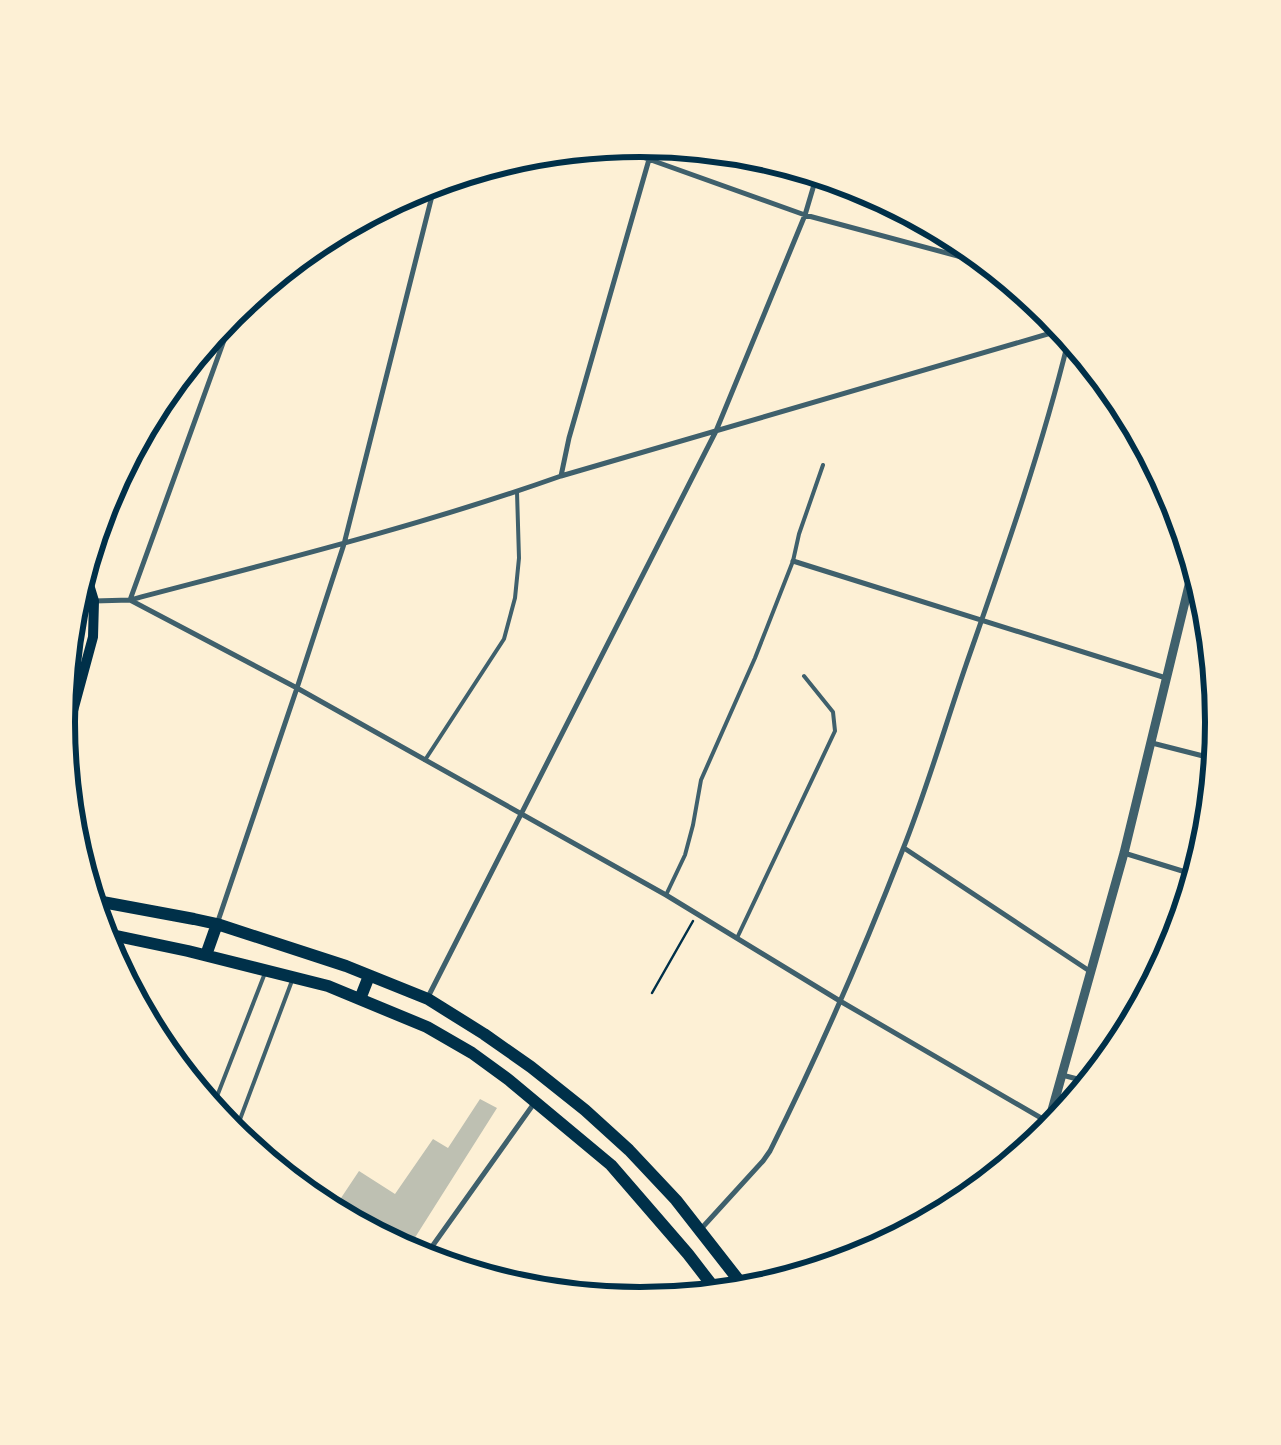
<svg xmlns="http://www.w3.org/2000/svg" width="1281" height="1445" font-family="'Titillium Web',sans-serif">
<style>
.building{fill:#bec0b2}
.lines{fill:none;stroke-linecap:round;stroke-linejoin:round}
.path{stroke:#003049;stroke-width:2.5}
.service{stroke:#3f606c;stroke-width:4}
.minor{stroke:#3f606c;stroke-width:5}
.tertiary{stroke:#3f606c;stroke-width:9}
.secondary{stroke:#003049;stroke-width:10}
.primary{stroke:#003049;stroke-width:12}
.rim{fill:none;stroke:#003049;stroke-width:6}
</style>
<rect width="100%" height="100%" fill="#fdf0d5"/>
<path class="building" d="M480,1099L497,1108L409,1247L335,1207L359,1171L395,1194L433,1139L448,1148Z"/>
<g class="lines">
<path class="path" d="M652,993L693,921"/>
<path class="service" d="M425,760L504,639L515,598L519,558L517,492
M666,895L685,855L693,825L701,780L755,658L793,561L799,534L823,465
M737,938L835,731L833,712L804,676
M214,1104L265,973
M236,1130L293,978
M702,1291L709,1285"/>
<path class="minor" d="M623,150L805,215L980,262
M561,476L569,438L652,149
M793,561L1166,678
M130,600L297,688L666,895L840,1001L1048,1122
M130,600L231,321
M94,601L130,600C274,562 420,526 561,476L1058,331
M1152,743L1211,758
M904,848L1091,972
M1124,853L1192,874
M217,924L297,688L344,544L434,188
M428,997L716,431L805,215L816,178
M1062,1075L1085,1081
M700,1230L763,1161L770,1151C819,1053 863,952 903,849C927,789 945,726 966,665C1003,559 1041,452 1068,342
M426,1255L535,1102"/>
<path class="tertiary" d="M1047,1128L1124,853L1192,573"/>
<path class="secondary" d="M67,733L93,637L94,601L87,578"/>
<path class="primary" d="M97,901L194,919L217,924L346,966L428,999L484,1034L531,1067L585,1110L629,1150L676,1200L744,1287
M107,934L188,951L328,986L427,1027L472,1053L509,1080L611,1165L688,1254L715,1289
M206,955L217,924
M360,999L369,976"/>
</g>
<path d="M0 0H1281V1445H0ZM75 722a565 565 0 1 1 1130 0a565 565 0 1 1-1130 0Z" fill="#fdf0d5" fill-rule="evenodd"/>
<path class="rim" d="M75 722a565 565 0 1 1 1130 0a565 565 0 1 1-1130 0Z"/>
</svg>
